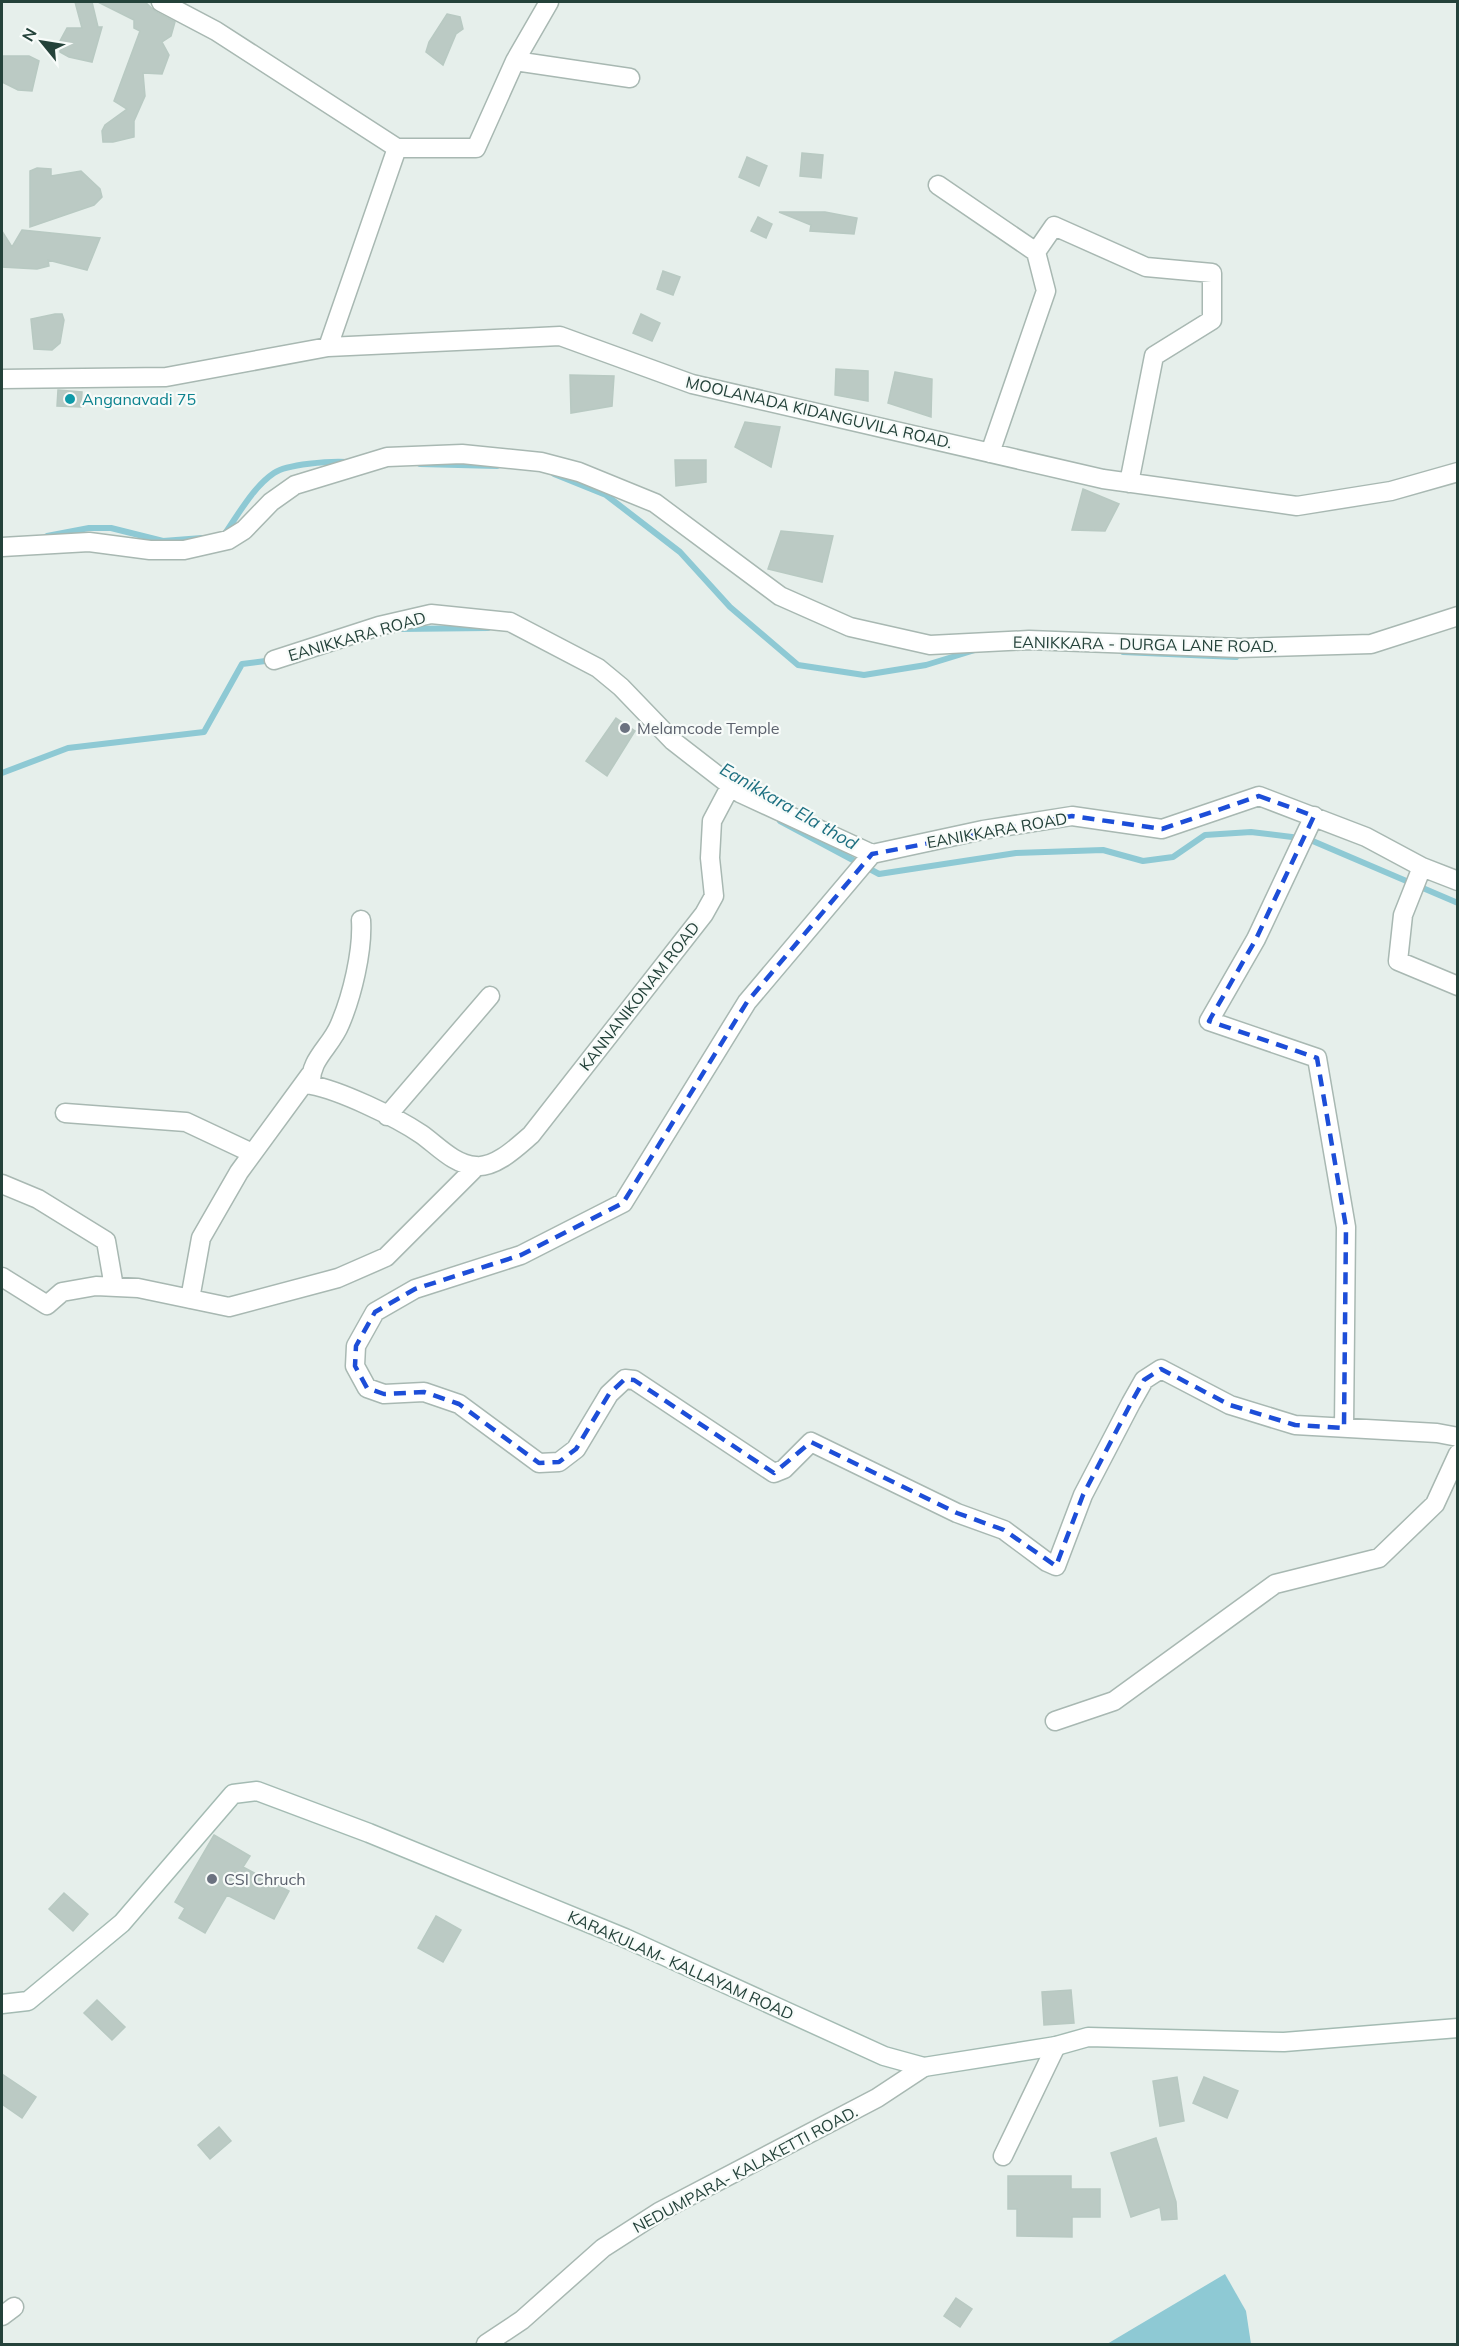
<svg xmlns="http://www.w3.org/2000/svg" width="1459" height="2346" font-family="Mulish,sans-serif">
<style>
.water{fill:#8ec9d4}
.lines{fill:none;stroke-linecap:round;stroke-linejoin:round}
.stream{stroke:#8ec9d4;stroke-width:6}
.building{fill:#bbcac4;stroke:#b8c9c2;stroke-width:1.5}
.street-casing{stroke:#a8b8b2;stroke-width:21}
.secondary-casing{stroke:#a4bbb3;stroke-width:21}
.street{stroke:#fff;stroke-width:18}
.secondary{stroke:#fff;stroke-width:18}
.marked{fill:none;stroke:#1d4ed8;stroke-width:4.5;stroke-dasharray:12 8;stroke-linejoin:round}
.culture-dot{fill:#0f9aa8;stroke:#f7fbf9;stroke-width:2}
.worship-dot{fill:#6b7280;stroke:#f7fbf9;stroke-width:2}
.labels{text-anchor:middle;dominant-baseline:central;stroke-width:4.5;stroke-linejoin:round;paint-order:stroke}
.culture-label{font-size:16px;fill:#0d838f;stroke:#f7fbf9;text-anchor:start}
.street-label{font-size:16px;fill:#24423a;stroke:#f7fbf9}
.worship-label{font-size:16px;fill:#5b616d;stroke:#f7fbf9;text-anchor:start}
.water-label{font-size:18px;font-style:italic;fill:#1c6f80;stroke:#f7fbf9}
</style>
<rect width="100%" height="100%" fill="#e6efeb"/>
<path class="water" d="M1225,2274L1246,2311L1251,2344H1107Z"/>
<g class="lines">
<path class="stream" d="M420,464L497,466
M554,474L606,495L680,552L730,607L798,665L864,675L926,665L975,650
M224,535C238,515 253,487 274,473C287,464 330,461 347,462
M47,536L89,528H111L163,541L202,538
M399,629L488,628
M1123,652L1236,657
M2,773L68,748L204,732L242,664L273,660
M780,821L879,874L1016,853L1103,850L1143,861L1173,857L1205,835L1251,832L1308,839L1458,903"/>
</g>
<path class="building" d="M75,2H92L98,27H102L92,62L69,57L60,52V41L67,28H82Z
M98,2H145L156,12L175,22L171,36L162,42L169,55L162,74L143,73L145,96L134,121V137L113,142H103L102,131L105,125L127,109L114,101L140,31L134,28V20Z
M447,14L460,17L463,29L456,34L443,65L426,52L429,42Z
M2,56H29L39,61L32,91L18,90L2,82Z
M802,153L823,155L821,178L800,176Z
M747,157L767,166L759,186L739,177Z
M37,168L51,169V176L81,171L100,189L102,197L94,205L30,227V171Z
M779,212H825L857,218L854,234L810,231L811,225Z
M758,217L772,224L766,238L751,231Z
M22,230L100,238L87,270L48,260L49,266L37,269L2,267V231L12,247Z
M663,271L680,277L673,295L657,289Z
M55,314H62L64,320L60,343L52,350L34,349L31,319Z
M641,314L660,323L652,341L633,333Z
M836,369L868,371V401L835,395Z
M895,372L932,379L931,417L888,403Z
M570,375L614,376L612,406L571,413Z
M58,390L82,392L81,407L57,406Z
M745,422L780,427L771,467L735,447Z
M675,460H706V482L676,486Z
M1083,489L1119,504L1105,531L1072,530Z
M781,531L833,536L822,582L768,569Z
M616,718L635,731L607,776L586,761Z
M214,1835L250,1856L243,1867L289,1891L274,1919L227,1895L205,1933L179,1918L185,1908L175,1902Z
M64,1893L88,1914L73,1931L49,1909Z
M436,1916L461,1930L443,1962L418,1948Z
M1071,1990L1074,2023L1044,2025L1042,1992Z
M97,2000L125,2027L112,2040L84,2013Z
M2,2074L36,2097L22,2118L2,2104Z
M1177,2077L1184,2121L1160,2126L1153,2081Z
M1204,2077L1238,2091L1227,2118L1193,2103Z
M219,2127L231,2141L210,2159L198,2145Z
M1156,2138L1176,2202L1177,2219L1162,2220L1160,2207L1131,2217L1111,2153Z
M1008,2176H1071V2189H1100V2217H1072V2237L1017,2236V2209H1008Z
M956,2298L972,2309L960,2327L944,2316Z"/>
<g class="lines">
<defs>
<path id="street" d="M161,2L216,31L397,148H476L515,61
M549,2L515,61L630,78
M938,185L1036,252L1046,291L990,453
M1036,252L1054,226L1146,267L1212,273V320L1154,356L1129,483
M328,347L397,148
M2,379L166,377L328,347L560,336L692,384L1103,479L1297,506L1391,491L1458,472
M2,547L89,542L150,550H184L228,540L244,530L271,502L295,485L387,457L462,454L541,462L579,472L655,503L780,596L850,627L930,645L1029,640L1240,648L1371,644L1458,616
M274,660L379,626L431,614L510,622L598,668L621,687L673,741L740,793L872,854
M1314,816L1256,939L1209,1021L1317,1058L1346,1227L1344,1428
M1422,867L1403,915L1398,961L1458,986
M1458,881L1422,867L1366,837L1259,796L1162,829L1072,816L983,830L872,854L747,1002L623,1203L521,1255L415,1289L375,1312L356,1346L355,1366L367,1388L384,1394L424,1392L459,1404L539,1463L559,1462L576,1449L609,1394L625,1379L634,1380L774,1473L784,1469L811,1442L957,1513L1004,1530L1047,1562L1056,1566L1083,1495L1131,1403L1144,1380L1161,1369L1230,1405L1295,1425L1437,1433L1458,1437
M361,920C363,951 352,996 340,1024C331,1047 309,1059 311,1085C339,1090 396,1117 421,1134C437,1145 454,1165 476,1166C496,1168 518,1146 531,1135L704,914L714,896L710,858L712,821L730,787
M65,1113L186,1122L252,1153
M387,1116L490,996
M2,1184L38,1199L106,1241L114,1287
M2,1277L47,1305L62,1292L96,1286L138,1288L229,1307L338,1278L386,1257L476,1167
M190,1299L201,1238L239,1172L310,1075
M1055,1721L1114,1701L1275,1584L1379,1558L1435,1504L1458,1454
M1003,2156L1056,2046
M2,2316L14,2307
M486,2344L522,2320L603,2248L659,2212L877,2098L924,2067"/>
<path id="secondary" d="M2,2004L28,2001L122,1923L233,1794L257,1791L369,1833L625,1938L884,2056L924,2067L1056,2046L1088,2037L1284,2042L1458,2028"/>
</defs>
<use href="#street" class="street-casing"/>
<use href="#secondary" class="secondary-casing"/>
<use href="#street" class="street"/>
<use href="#secondary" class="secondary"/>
</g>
<path class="marked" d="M1259,796L1314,816L1256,939L1209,1021L1317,1058L1346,1227L1344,1428L1295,1425L1230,1405L1161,1369L1144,1380L1131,1403L1083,1495L1056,1566L1004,1530L957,1513L811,1442L774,1473L634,1380L625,1379L609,1394L576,1449L559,1462L539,1463L459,1404L424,1392L384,1394L367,1388L355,1366L356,1346L375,1312L415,1289L521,1255L623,1203L747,1002L872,854L1072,816L1162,829Z"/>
<circle class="culture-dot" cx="70" cy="399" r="6"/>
<g class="worship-dot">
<circle cx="625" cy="728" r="6"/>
<circle cx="212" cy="1879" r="6"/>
</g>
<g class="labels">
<g class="culture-label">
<text x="82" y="399">Anganavadi 75</text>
</g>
<g class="street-label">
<text transform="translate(819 412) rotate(13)">MOOLANADA KIDANGUVILA ROAD.</text>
<text transform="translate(357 636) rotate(-16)">EANIKKARA ROAD</text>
<text transform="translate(1145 644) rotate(1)">EANIKKARA - DURGA LANE ROAD.</text>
<text transform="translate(997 830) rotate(-10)">EANIKKARA ROAD</text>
<text transform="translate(639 996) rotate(-52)">KANNANIKONAM ROAD</text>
<text transform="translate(681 1965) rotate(24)">KARAKULAM- KALLAYAM ROAD</text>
<text transform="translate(745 2169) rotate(-28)">NEDUMPARA- KALAKETTI ROAD.</text>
</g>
<g class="worship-label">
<text x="637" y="728">Melamcode Temple</text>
<text x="224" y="1879">CSI Chruch</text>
</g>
<g class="water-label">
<text transform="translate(789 806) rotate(30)">Eanikkara Ela thod</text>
</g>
</g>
<rect width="1459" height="2346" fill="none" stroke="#24423a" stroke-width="6"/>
<g transform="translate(42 42) rotate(300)" stroke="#f7fbf9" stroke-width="4.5" paint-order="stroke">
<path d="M0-4.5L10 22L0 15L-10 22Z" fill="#24423a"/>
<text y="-9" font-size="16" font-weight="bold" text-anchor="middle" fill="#24423a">N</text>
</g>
</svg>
